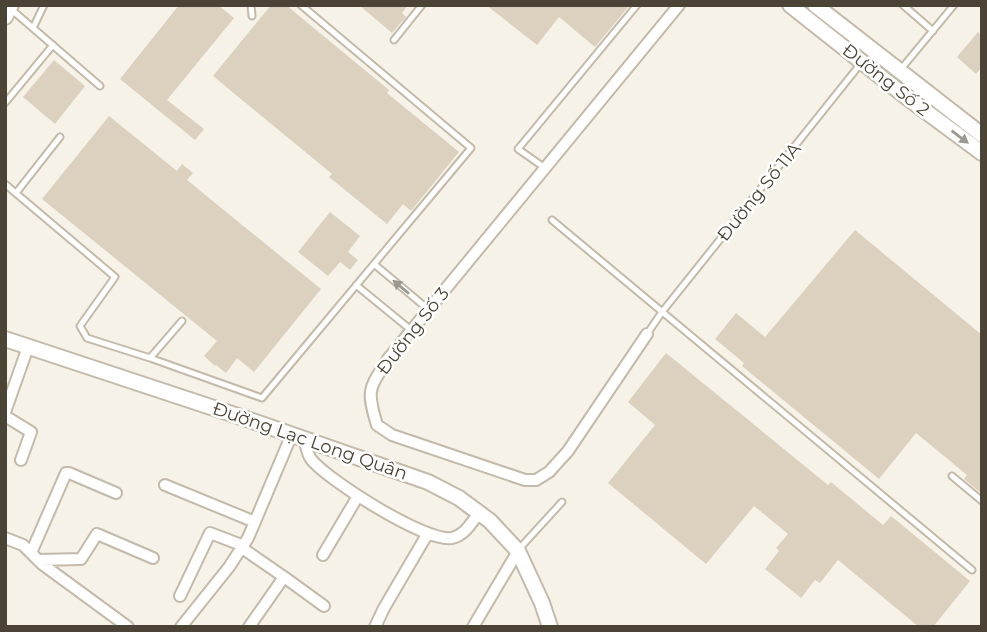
<svg xmlns="http://www.w3.org/2000/svg" width="987" height="632" font-family="Montserrat,sans-serif">
<style>
.building{fill:#dcd1bf}
.lines{fill:none;stroke-linecap:round;stroke-linejoin:round}
.service-casing{stroke:#c3baa9;stroke-width:9}
.minor-casing{stroke:#c3baa9;stroke-width:14}
.tertiary-casing{stroke:#c3baa9;stroke-width:18}
.service{stroke:#fff;stroke-width:5}
.minor{stroke:#fff;stroke-width:10}
.tertiary{stroke:#fff;stroke-width:14}
.oneway{fill:#9b9890}
.labels{text-anchor:middle;dominant-baseline:central;stroke-width:5;stroke-linejoin:round;paint-order:stroke}
.street-label{font-size:18px;fill:#4a4336;stroke:#fff}
</style>
<rect width="100%" height="100%" fill="#f6f2e8"/>
<path class="building" d="M179,5H218L234,18L167,100L204,129L195,140L120,79Z
M271,5H286L389,90L387,93L459,152L411,211L403,204L387,224L329,177L332,174L213,76Z
M359,5H408L402,13L406,17L392,33Z
M486,5H630L595,47L559,17L537,45Z
M978,32L982,36V67L976,74L957,57Z
M54,60L85,86L55,124L23,97Z
M109,116L177,171L182,164L193,173L187,180L321,289L254,372L237,358L226,373L216,365L215,366L204,356L217,341L42,199Z
M330,212L360,236L348,252L358,260L350,270L340,262L328,276L298,252Z
M855,230L982,335V494L964,479L967,475L916,433L879,479L742,366L744,363L715,339L736,313L765,337Z
M666,353L828,485L831,482L883,525L891,516L970,581L933,627H919L838,560L820,583L815,580L801,598L765,569L779,551L776,548L788,534L754,506L706,564L608,483L655,425L628,402Z"/>
<g class="lines">
<defs>
<path id="service" d="M251,5L252,16
M903,5L933,31
M12,10L100,86
M33,28L44,5
M394,40L422,5
M901,69L954,5
M5,103L53,45
M545,168L518,149L637,5
M5,184L115,277L80,326L87,338L150,358L262,398L471,148L301,5
M16,193L60,137
M552,220L972,570
M374,264L429,310
M356,285L411,330
M647,334L662,312L862,62
M150,358L182,321
M952,476L982,501
M519,549L562,502"/>
<path id="minor" d="M647,334L568,451L549,472L536,480H525L392,435L377,425C366,389 369,389 388,359L679,5
M5,412L28,347
M5,416L31,432L21,460
M304,438C306,445 307,454 311,459C327,480 427,543 452,538C465,535 471,523 479,513
M165,485L255,522
M5,538L23,545L42,564L128,627
M242,548L284,577L324,606
M31,553L66,473H69L116,493
M323,555L358,496
M39,560L81,559L97,534L153,558
M180,596L210,533L244,546
M181,627L229,567L248,538L292,434
M249,627L284,577
M375,627L384,608L428,533
M473,627L518,551"/>
<path id="tertiary" d="M790,5L905,96L982,153
M815,5L982,135
M5,17L11,5
M5,339L241,417L428,482L459,498L490,521L518,551L542,603L550,627"/>
</defs>
<use href="#service" class="service-casing"/>
<use href="#minor" class="minor-casing"/>
<use href="#tertiary" class="tertiary-casing"/>
<use href="#service" class="service"/>
<use href="#minor" class="minor"/>
<use href="#tertiary" class="tertiary"/>
</g>
<defs><path id="oneway-solid" d="M-6-.8H1V-3.2L6.5 0L1 3.2V.8H-6Z" transform="scale(1.75)"/></defs>
<g class="oneway">
<use href="#oneway-solid" transform="translate(960 137) rotate(37)"/>
<use href="#oneway-solid" transform="translate(401 287) rotate(-140)"/>
</g>
<g class="labels">
<g class="street-label">
<text transform="translate(886 80) rotate(38)">Đường Số 2</text>
<text transform="translate(759 192) rotate(-51)">Đường Số 11A</text>
<text transform="translate(413 331) rotate(-52)">Đường Số 3</text>
<text transform="translate(310 441) rotate(19)">Đường Lạc Long Quân</text>
</g>
</g>
<rect width="987" height="632" fill="none" stroke="#4a4336" stroke-width="14"/>
</svg>
